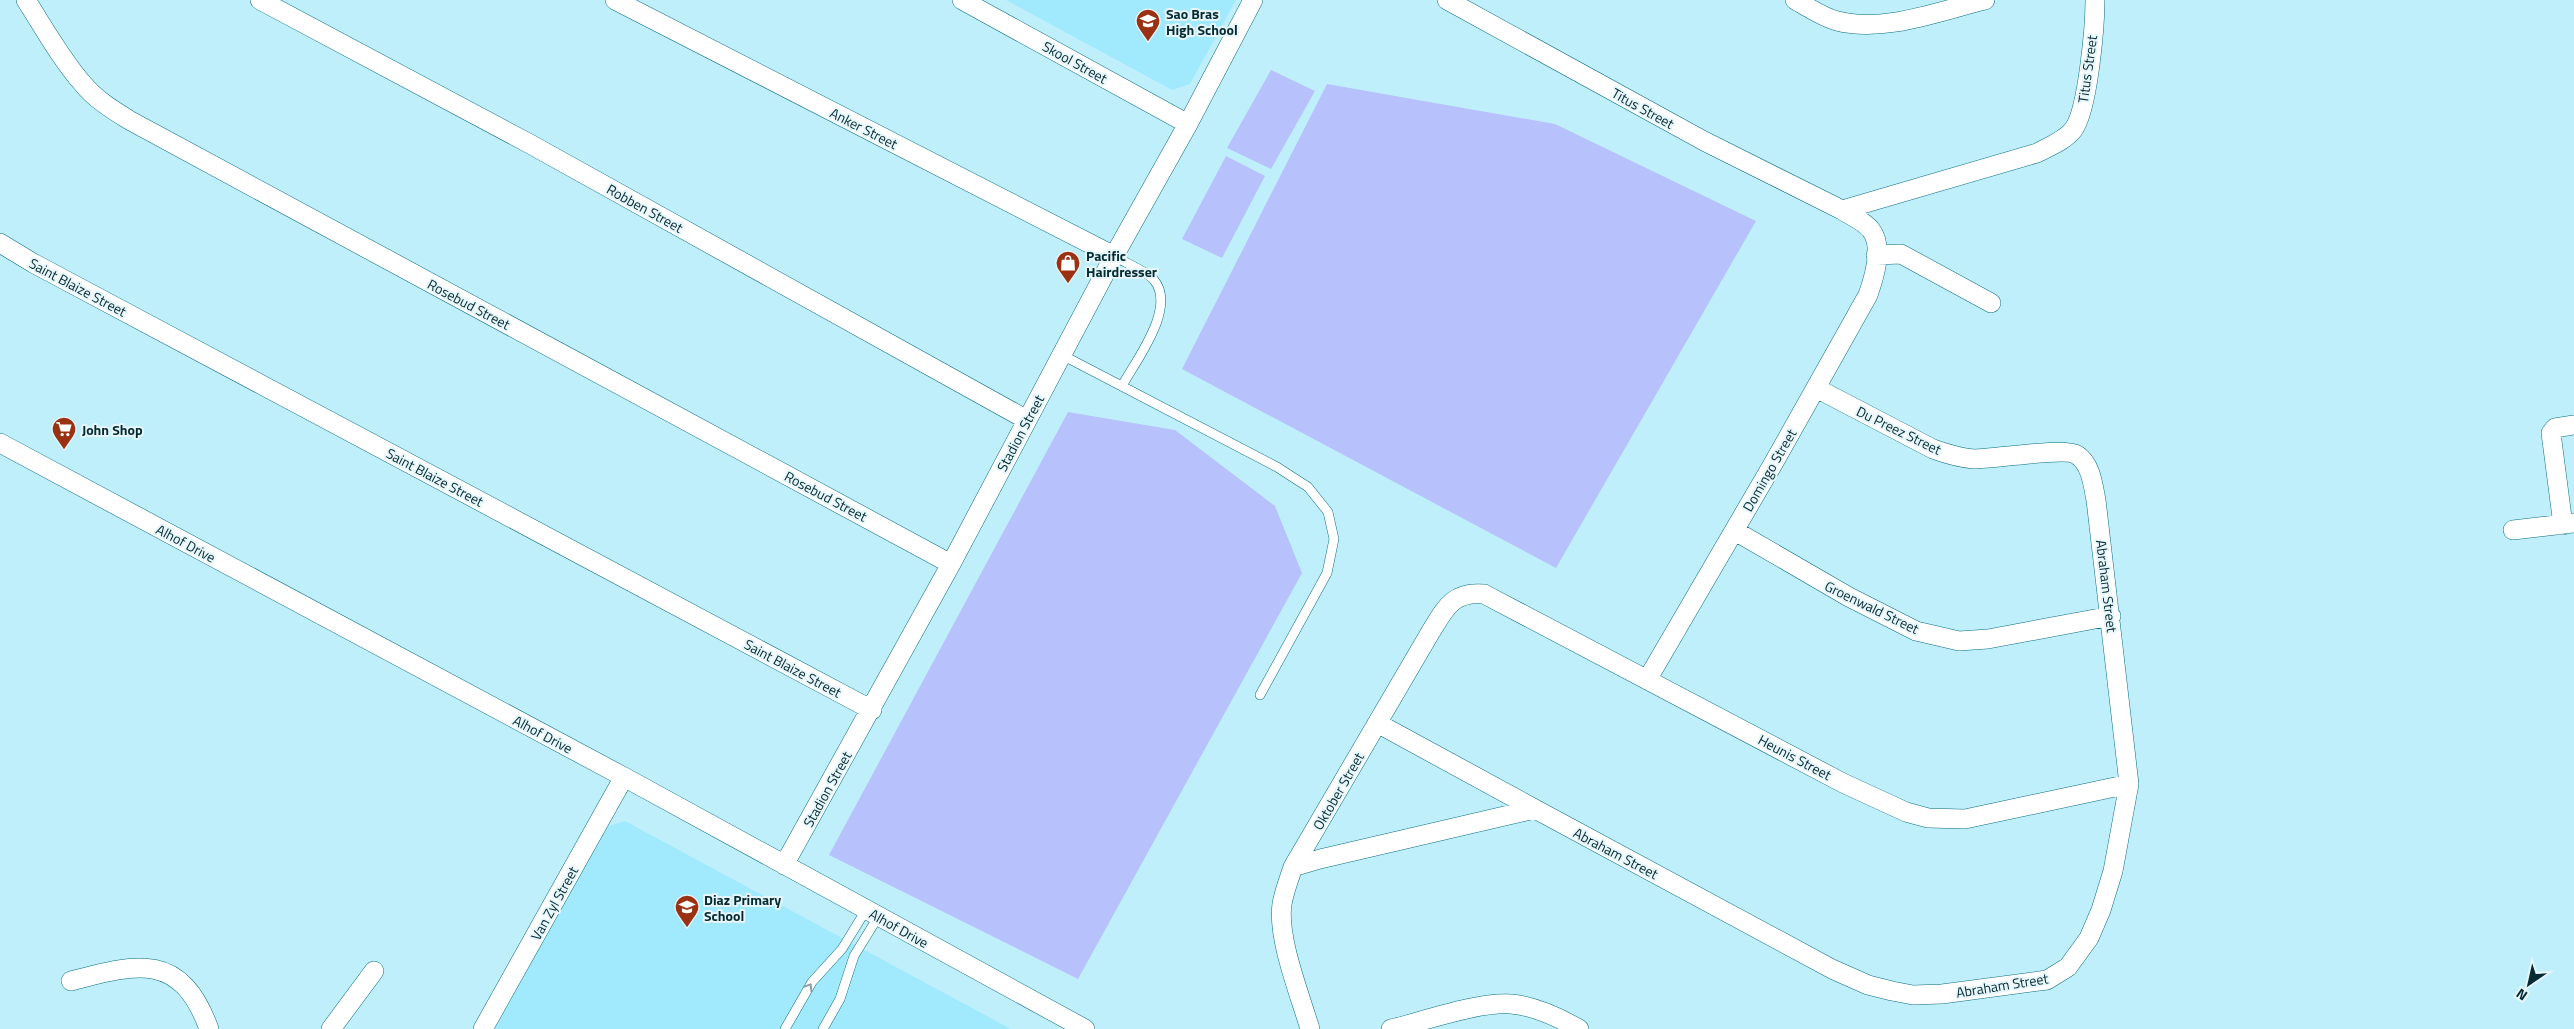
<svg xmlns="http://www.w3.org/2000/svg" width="2574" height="1029" font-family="'Titillium Web',sans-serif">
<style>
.built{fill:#a1eafe}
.green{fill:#b7c2fd}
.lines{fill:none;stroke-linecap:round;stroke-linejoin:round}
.lane-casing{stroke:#096d81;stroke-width:10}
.street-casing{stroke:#096d81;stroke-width:20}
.lane{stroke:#fff;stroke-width:9}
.street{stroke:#fff;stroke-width:19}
.oneway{stroke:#8e9fa3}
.labels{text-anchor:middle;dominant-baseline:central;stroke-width:4;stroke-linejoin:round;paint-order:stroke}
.poi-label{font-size:14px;font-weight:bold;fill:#042a32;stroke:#e7f6fa;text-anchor:start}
.street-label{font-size:14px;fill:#042a32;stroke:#e7f6fa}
</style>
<rect width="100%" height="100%" fill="#c0effc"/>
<path class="built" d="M1006,0H1236L1190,84L1172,90Z
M625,821L1011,1029H495L605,827Z"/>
<path class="green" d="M1271,70L1315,91L1271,169L1227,148Z
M1327,84L1555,124L1756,221L1556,568L1182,369Z
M1226,156L1265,176L1222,258L1182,239Z
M1068,412L1175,430L1275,506L1302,573L1078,979L829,855Z"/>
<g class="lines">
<defs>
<path id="lane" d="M1114,256C1125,263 1145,270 1154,280C1177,308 1136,360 1122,386
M1062,355L1277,467L1308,487L1328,512L1334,539L1327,573L1260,695
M785,1029L812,982L842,949L866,910
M823,1029L840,999L854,956L878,917"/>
<path id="street" d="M26,0C44,28 61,59 83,84C95,99 113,110 129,120L951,564
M260,0L530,144L1027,420
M615,0L1114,256
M962,0L1188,124
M1447,0L1704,141L1842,210L2037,153C2050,146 2064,141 2073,130C2088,111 2095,25 2095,0
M1795,0C1808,7 1822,17 1837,21C1884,33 1939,11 1985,0
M0,243L33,263L872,710
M1876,255L1901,254L1991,303
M0,443L624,777L1085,1029
M2563,525L2551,433L2555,428L2574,425
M2513,530L2574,523
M1735,531L1849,597L1916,631L1959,641L1988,639L2111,616
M1647,680L1773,464L1868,295C1874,278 1884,247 1871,230C1864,221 1851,216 1842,210
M1377,723L1535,809
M784,865L951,564L1114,256L1188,124L1253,0
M1293,867L1320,859L1535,809L1832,969L1868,985L1892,991L1913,995L1942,994L2047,980L2068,967L2089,938L2101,910L2113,871L2129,784L2096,500C2093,485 2091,464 2077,455C2066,447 1994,459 1974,459C1960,458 1947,454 1933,449L1816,388
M71,981C138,963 181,952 209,1029
M331,1029L374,971
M483,1029L624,777
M1310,1029C1300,995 1277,938 1282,904C1284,892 1289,879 1293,867L1430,633C1445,609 1452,591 1484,594L1843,783L1906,812L1928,818L1965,819L2129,784
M1391,1029C1424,1021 1477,1002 1511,1004C1535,1006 1558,1017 1579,1029"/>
</defs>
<use href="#lane" class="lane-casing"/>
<use href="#street" class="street-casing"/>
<use href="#lane" class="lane"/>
<use href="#street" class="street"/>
</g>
<defs><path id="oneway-chevron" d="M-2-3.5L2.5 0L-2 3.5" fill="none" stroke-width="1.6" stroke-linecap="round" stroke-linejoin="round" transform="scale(1.25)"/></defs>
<use class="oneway" href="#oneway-chevron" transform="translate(809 987) rotate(-58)"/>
<defs>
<symbol id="school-pin" viewBox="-11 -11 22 30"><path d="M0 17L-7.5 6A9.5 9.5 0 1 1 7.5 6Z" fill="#993112" stroke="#e7f6fa"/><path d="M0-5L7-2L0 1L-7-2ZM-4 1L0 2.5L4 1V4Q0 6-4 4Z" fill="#fff"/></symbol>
<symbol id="shop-pin" viewBox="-11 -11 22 30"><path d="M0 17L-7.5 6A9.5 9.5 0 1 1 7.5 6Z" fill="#993112" stroke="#e7f6fa"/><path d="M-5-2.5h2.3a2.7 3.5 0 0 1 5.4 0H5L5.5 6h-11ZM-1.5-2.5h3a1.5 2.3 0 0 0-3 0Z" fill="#fff"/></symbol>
<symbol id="supermarket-pin" viewBox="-11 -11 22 30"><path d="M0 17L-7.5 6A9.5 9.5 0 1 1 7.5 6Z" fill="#993112" stroke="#e7f6fa"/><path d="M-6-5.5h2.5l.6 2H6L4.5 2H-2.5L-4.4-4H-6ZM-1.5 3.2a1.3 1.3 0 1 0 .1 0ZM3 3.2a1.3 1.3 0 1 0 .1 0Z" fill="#fff"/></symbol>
</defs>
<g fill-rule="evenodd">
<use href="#school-pin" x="1134" y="7" width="28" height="38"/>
<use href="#shop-pin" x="1054" y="249" width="28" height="38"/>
<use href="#supermarket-pin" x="50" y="415" width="28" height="38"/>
<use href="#school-pin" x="673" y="893" width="28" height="38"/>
</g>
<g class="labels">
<g class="poi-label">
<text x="1166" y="13">Sao Bras<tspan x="1166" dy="16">High School</tspan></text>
<text x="1086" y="255">Pacific<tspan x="1086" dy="16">Hairdresser</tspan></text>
<text x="82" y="429">John Shop</text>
<text x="704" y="899">Diaz Primary<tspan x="704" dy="16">School</tspan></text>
</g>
<g class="street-label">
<text transform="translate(1075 62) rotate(29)">Skool Street</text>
<text transform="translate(2087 69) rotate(-82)">Titus Street</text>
<text transform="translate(1643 108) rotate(29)">Titus Street</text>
<text transform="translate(864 128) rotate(27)">Anker Street</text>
<text transform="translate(645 208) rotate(29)">Robben Street</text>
<text transform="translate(78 287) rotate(28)">Saint Blaize Street</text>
<text transform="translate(469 304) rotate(28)">Rosebud Street</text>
<text transform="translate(1899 430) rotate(26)">Du Preez Street</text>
<text transform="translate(1020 433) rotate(-62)">Stadion Street</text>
<text transform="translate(1769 470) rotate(-60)">Domingo Street</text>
<text transform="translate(435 477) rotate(28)">Saint Blaize Street</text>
<text transform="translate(826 496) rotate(28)">Rosebud Street</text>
<text transform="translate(186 543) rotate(28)">Alhof Drive</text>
<text transform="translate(2107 586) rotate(83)">Abraham Street</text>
<text transform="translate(1872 607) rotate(26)">Groenwald Street</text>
<text transform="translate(793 668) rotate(28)">Saint Blaize Street</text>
<text transform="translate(543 734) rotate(28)">Alhof Drive</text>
<text transform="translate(1795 757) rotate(28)">Heunis Street</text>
<text transform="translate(827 789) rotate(-61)">Stadion Street</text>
<text transform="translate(1338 791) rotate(-60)">Oktober Street</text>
<text transform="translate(1616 853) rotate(28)">Abraham Street</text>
<text transform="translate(554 903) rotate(-61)">Van Zyl Street</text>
<text transform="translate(899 928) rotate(29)">Alhof Drive</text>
<text transform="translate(2002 985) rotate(-9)">Abraham Street</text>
</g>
</g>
<g transform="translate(2529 984) rotate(214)" stroke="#e7f6fa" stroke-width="4" paint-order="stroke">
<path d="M0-4L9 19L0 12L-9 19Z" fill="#042a32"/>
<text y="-8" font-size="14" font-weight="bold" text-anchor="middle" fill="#042a32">N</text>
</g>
</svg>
